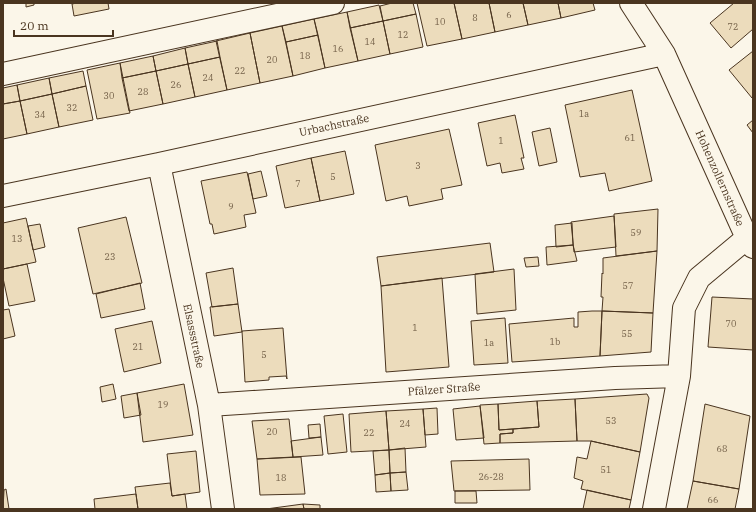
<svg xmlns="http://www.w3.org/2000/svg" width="756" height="512" font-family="'IBM Plex Serif',serif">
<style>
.building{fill:#ecdcbc;stroke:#4a3520}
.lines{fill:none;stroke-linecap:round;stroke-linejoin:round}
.minor-casing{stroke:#4a3520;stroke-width:24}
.minor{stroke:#fbf6e9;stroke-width:22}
.labels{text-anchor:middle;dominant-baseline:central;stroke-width:3;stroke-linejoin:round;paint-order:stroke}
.number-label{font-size:9px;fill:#725f47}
.street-label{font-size:11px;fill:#4a3520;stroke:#fbf6e9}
</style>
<rect width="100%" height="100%" fill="#fbf6e9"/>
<path class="building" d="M26,3H34V5L26,7Z
M77,3H108L109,9L74,16L72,4Z
M392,3H413L416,14L383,21L380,6Z
M417,3H454L462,39L427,46Z
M454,3H489L495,32L462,39Z
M489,3H523L528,25L495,32Z
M523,3H558L561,18L528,25Z
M558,3H593L595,10L561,18Z
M734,3H753V29L731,48L710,23Z
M379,5L383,21L350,28L347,12Z
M347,12L358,61L325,68L314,19Z
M416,14L423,47L390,54L383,21Z
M314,19L318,35L286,42L282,26Z
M383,21L390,54L358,61L350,28Z
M282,26L293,76L260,83L250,33Z
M250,33L260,83L227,90L216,41Z
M318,35L325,68L293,76L286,42Z
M217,41L220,57L188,64L185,48Z
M185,48L188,64L156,71L153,56Z
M753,51V97L752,98L729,70Z
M153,56L156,71L122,78L120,63Z
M220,57L227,90L195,97L188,64Z
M120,63L130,113L97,119L87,70Z
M188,64L195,97L163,104L156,71Z
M83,71L86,86L52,94L49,78Z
M156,71L163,104L129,111L122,78Z
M49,78L52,94L20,101L17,85Z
M17,85L20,101L3,104V88Z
M86,86L93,120L59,127L52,94Z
M632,90L652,181L609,191L605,173L580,177L565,105Z
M52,94L59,127L27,134L20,101Z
M20,101L27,134L3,139V104Z
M515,115L524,158H521L524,169L502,173L500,163L487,166L478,123Z
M753,120V133L747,125Z
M550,128L557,162L539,166L532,132Z
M449,129L462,185L441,189L443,199L409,206L407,196L386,201L375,145Z
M345,151L354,194L320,201L311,158Z
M311,158L320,201L285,208L276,166Z
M261,171L267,196L253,199L248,174Z
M247,172L256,213L244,215L246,227L214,234L212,224H210L201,181Z
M658,209L657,251L616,256L614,214Z
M614,216L616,247L574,252L571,222Z
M126,217L142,283L93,294L78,228Z
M26,218L36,262L3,269V223Z
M572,223L573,245L556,247L555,225Z
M40,224L45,247L33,250L28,226Z
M490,243L494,272L381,286L377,257Z
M573,245L577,261L547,265L546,247Z
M657,251L653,313L602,311L603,297H601L602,273L603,274V258Z
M538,257L539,266L526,267L524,258Z
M27,264L35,301L9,306L3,278V269Z
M233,268L238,304L212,307L206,273Z
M514,269L516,310L477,314L475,274Z
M442,278L449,367L386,372L381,286Z
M140,283L145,309L101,318L96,294Z
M712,297L753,299V350L708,347Z
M238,304L242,332L214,336L210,307Z
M9,309L15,336L3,339V310Z
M592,311H602L600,356L512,362L509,324L574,318V327H578V312Z
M602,311L653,313L651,352L600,356Z
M505,318L508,363L474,365L471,321Z
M152,321L161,363L124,372L115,329Z
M283,328L287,379L286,376L269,377V380L245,382L242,331Z
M113,384L116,399L102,402L100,387Z
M184,384L193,435L143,442L137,393Z
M137,393L141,415L124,418L121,396Z
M647,394L649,398L640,452L591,441H577L575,399Z
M575,399L577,441L500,443V434L513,433V429L539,427L537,401Z
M537,401L539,427L499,430L498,404Z
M498,404L499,430L513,429V433L500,434V443L484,444L480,405Z
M705,404L750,416L739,489L693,481Z
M480,406L484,438L456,440L453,409Z
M437,408L438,434L425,435L423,409Z
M423,409L426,447L389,450L386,411Z
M386,411L389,450L351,452L349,414Z
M343,414L347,452L328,454L324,416Z
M289,419L293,457L257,459L252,421Z
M320,424L321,437L309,438L308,425Z
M321,437L323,455L293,457L291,441Z
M591,441L640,452L631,500L581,489L583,481L574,478L577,457L587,459Z
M405,448L406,472L390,473L389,450Z
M389,450L390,473L375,475L373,451Z
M196,451L200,492L172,496L167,454Z
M301,457L305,494L260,495L257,459Z
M529,459L530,490L454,491L451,461Z
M406,472L408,490L391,491L390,473Z
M390,473L391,491L376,492L375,475Z
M693,481L739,489L735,509H687Z
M170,483L172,496L185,494L187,509H138L135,487Z
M6,489L9,509H3L4,490Z
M587,490L631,500L629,509H583Z
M455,491H476L477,503H455Z
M136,494L138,509H95L94,499Z
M303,504L320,505V509H304Z
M303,504L304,509H266Z"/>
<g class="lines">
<defs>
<path id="minor" d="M631,3L664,54L747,238L753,247
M3,74L333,3
M159,164L209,405L223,509
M3,196L159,164L664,54
M209,405L615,378L679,376
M654,509L679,376L684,308L699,278L747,238"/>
</defs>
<use href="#minor" class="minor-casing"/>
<use href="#minor" class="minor"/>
</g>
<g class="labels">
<g class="number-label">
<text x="509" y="14">6</text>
<text x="475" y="17">8</text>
<text x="440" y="21">10</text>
<text x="733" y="26">72</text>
<text x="403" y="34">12</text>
<text x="370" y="41">14</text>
<text x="338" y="48">16</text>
<text x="305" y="55">18</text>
<text x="272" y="59">20</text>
<text x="240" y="70">22</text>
<text x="208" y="77">24</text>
<text x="176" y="84">26</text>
<text x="143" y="91">28</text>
<text x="109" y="95">30</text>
<text x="72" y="107">32</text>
<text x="584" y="113">1a</text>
<text x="40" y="114">34</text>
<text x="630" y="137">61</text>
<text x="501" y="140">1</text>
<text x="418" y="165">3</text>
<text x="333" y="176">5</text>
<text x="298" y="183">7</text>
<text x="231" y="206">9</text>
<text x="636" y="232">59</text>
<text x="17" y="238">13</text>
<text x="110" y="256">23</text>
<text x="628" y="285">57</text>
<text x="731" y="323">70</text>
<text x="415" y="327">1</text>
<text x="627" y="333">55</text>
<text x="555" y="341">1b</text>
<text x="489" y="342">1a</text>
<text x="138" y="346">21</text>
<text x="264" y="354">5</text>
<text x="163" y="404">19</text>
<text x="611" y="420">53</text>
<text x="405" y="423">24</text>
<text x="272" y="431">20</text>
<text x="369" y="432">22</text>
<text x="722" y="448">68</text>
<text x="606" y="469">51</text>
<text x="491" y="476">26-28</text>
<text x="281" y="477">18</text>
<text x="713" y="499">66</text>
</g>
<g class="street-label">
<text transform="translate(334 125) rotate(-12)">Urbachstraße</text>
<text transform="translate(720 178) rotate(66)">Hohenzollernstraße</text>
<text transform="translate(194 336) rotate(78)">Elsassstraße</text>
<text transform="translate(444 389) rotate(-4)">Pfälzer Straße</text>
</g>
</g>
<rect width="756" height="512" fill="none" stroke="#4a3520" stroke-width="8"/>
<path d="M14 30v6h99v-6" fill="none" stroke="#4a3520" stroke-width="2"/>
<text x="20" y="30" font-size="12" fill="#4a3520" stroke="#fbf6e9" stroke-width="3" paint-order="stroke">20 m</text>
</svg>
